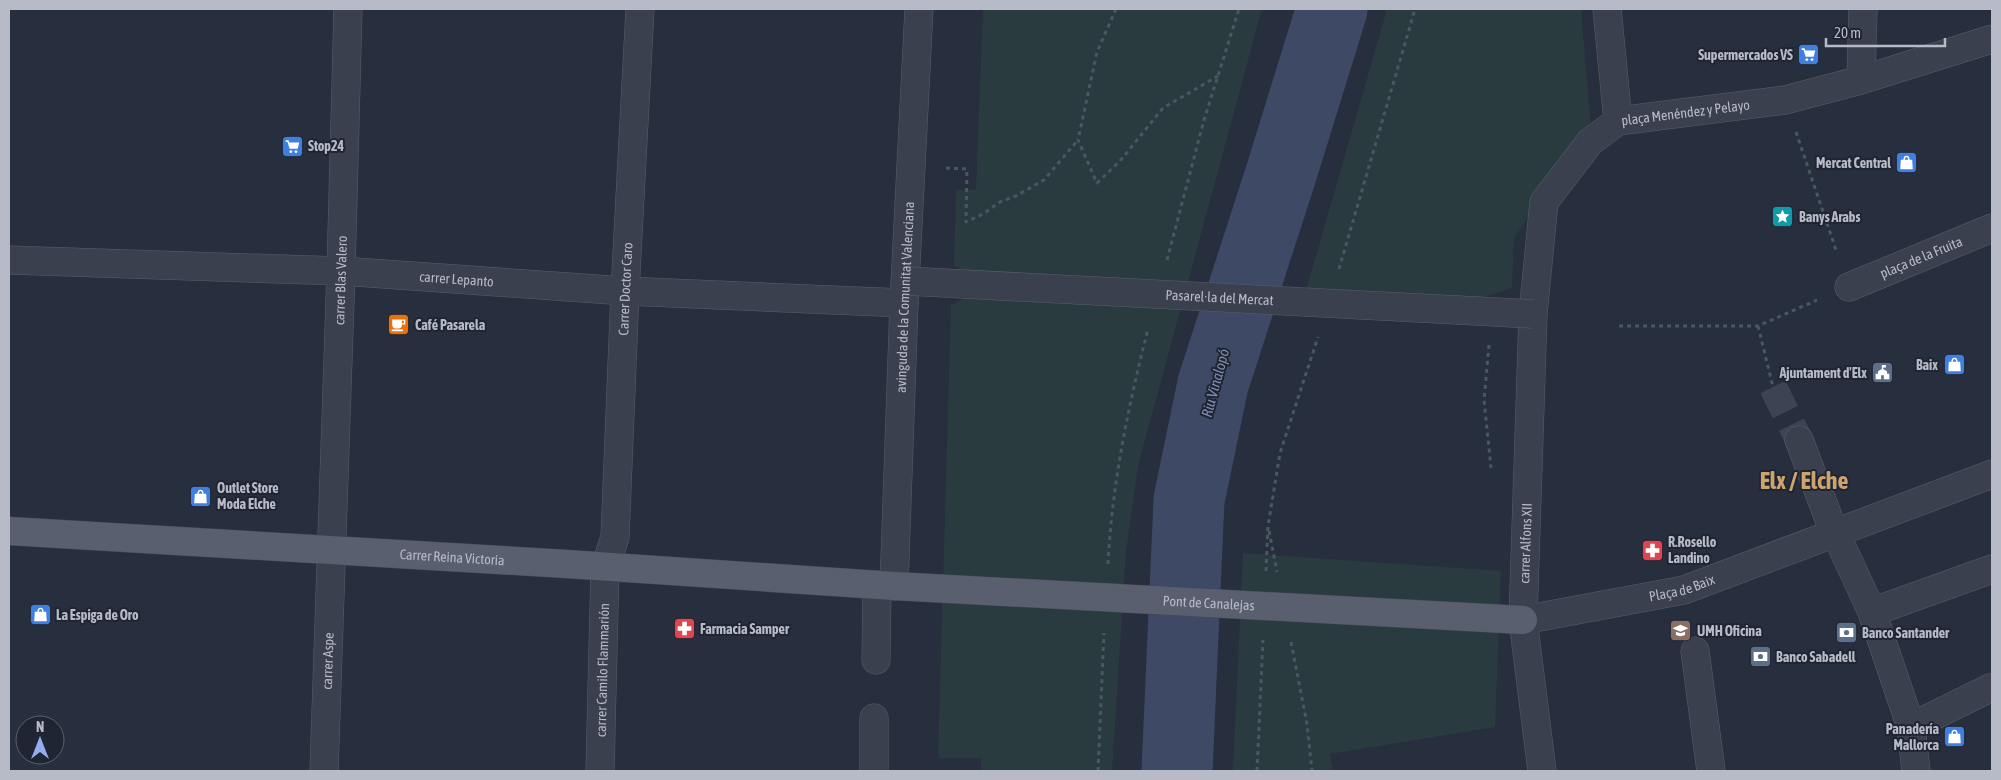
<svg xmlns="http://www.w3.org/2000/svg" width="2001" height="780" font-family="'Asap Condensed',sans-serif">
<style>
.green{fill:#2a3b40}
.lines{fill:none;stroke-linecap:round;stroke-linejoin:round}
.river{stroke:#3e4965;stroke-width:71}
.minor-tunnel{stroke:#3d4353;stroke-width:28;stroke-dasharray:28 14;stroke-linecap:butt}
.minor-casing{stroke:#595e6b;stroke-width:29}
.major-casing{stroke:#444957;stroke-width:29}
.path{stroke:#49585e;stroke-width:3;stroke-dasharray:4 4;stroke-linecap:butt}
.minor{stroke:#3b404e;stroke-width:28}
.major{stroke:#595f6e;stroke-width:28}
.minor-bridge-casing{stroke:#595e6b;stroke-width:29;stroke-linecap:butt}
.major-bridge-casing{stroke:#444957;stroke-width:29;stroke-linecap:butt}
.minor-bridge{stroke:#3b404e;stroke-width:28}
.major-bridge{stroke:#595f6e;stroke-width:28}
.labels{text-anchor:middle;dominant-baseline:central;stroke-width:4;stroke-linejoin:round;paint-order:stroke}
.poi-label{font-size:14px;font-weight:bold;fill:#b7bbc8;stroke:#202533;text-anchor:start}
.street-label{font-size:14px;fill:#b7bbc8;stroke:#202533}
.water-label{font-size:15px;font-style:italic;fill:#818eae;stroke:#202533}
.town-label{font-size:24px;font-weight:bold;fill:#cda46d;stroke:#202533}
</style>
<rect width="100%" height="100%" fill="#272e3e"/>
<path class="green" d="M983,9H1262L1138,466L1126,552L1112,771H981V758H938L951,305L963,299L965,270L954,266L956,190H976Z
M1387,9H1581L1591,128L1514,238L1512,288L1468,302L1306,291Z
M1243,553L1501,571L1495,727L1330,754L1333,771H1233Z"/>
<g class="lines">
<path class="river" d="M1177,771L1189,500L1213,384L1280,177L1332,9"/>
<path class="minor-tunnel" d="M1773,387L1799,440"/>
<defs>
<g id="minor">
<path d="M1607,9L1618,121"/>
<path d="M1861,80L1863,9"/>
<path id="s1" d="M1618,121L1785,100L1861,80L1992,39"/>
<path id="s2" d="M9,260L341,271L625,291L904,303"/>
<path id="s3" d="M1849,287L1992,228"/>
<path d="M1799,440L1829,519L1872,612L1911,727L1916,771"/>
<path id="s4" d="M894,586L904,303L919,9"/>
<path d="M1872,612L1992,569"/>
<path id="s5" d="M1523,620L1684,590L1992,474"/>
<path d="M1695,651L1711,771"/>
<path d="M876,660L877,585"/>
<path d="M1911,727L1992,687"/>
<path id="s6" d="M324,771L341,271L348,9"/>
<path id="s7" d="M600,771L605,568L615,537L625,291L640,9"/>
<path d="M874,771V718"/>
<path id="s8" d="M1542,771L1523,620L1533,314L1544,202L1590,142L1618,121"/>
</g>
<g id="major">
<path id="s9" d="M9,531L567,564L894,586"/>
</g>
</defs>
<use href="#minor" class="minor-casing"/>
<use href="#major" class="major-casing"/>
<path class="path" d="M1116,9L1097,52L1078,140L1097,183L1120,161L1163,108L1218,76
M1796,132L1837,253
M946,168L967,169L966,222L983,214L1000,202L1016,196L1044,180L1078,140
M1167,260L1204,120L1239,9
M1339,269L1415,9
M1619,326H1758L1817,300
M1758,326L1773,387
M1489,345L1484,400L1491,468
M1269,531L1277,572
M1108,564C1112,484 1128,407 1148,329
M1266,571L1268,526L1280,453L1318,337
M1291,642L1307,724L1312,771
M1098,771L1104,633
M1257,771L1263,640"/>
<use href="#minor" class="minor"/>
<use href="#major" class="major"/>
<defs>
<g id="minor-bridge">
<path id="s10" d="M906,281L1533,314"/>
</g>
<g id="major-bridge">
<path id="s11" d="M894,586L1523,620"/>
</g>
</defs>
<use href="#minor-bridge" class="minor-bridge-casing"/>
<use href="#major-bridge" class="major-bridge-casing"/>
<use href="#minor-bridge" class="minor-bridge"/>
<use href="#major-bridge" class="major-bridge"/>
</g>
<defs>
<symbol id="supermarket-square" viewBox="-11 -11 22 22"><rect x="-9" y="-9" width="18" height="18" rx="4" fill="#3f7fe0" stroke="#202533"/><path d="M-6-5.5h2.5l.6 2H6L4.5 2H-2.5L-4.4-4H-6ZM-1.5 3.2a1.3 1.3 0 1 0 .1 0ZM3 3.2a1.3 1.3 0 1 0 .1 0Z" fill="#fff"/></symbol>
<symbol id="shop-square" viewBox="-11 -11 22 22"><rect x="-9" y="-9" width="18" height="18" rx="4" fill="#3f7fe0" stroke="#202533"/><path d="M-5-2.5h2.3a2.7 3.5 0 0 1 5.4 0H5L5.5 6h-11ZM-1.5-2.5h3a1.5 2.3 0 0 0-3 0Z" fill="#fff"/></symbol>
<symbol id="sight-square" viewBox="-11 -11 22 22"><rect x="-9" y="-9" width="18" height="18" rx="4" fill="#0f9aa8" stroke="#202533"/><path d="M0-6L1.8-2.2L6-1.7L2.9 1.2L3.7 5.4L0 3.3L-3.7 5.4L-2.9 1.2L-6-1.7L-1.8-2.2Z" fill="#fff"/></symbol>
<symbol id="cafe-square" viewBox="-11 -11 22 22"><rect x="-9" y="-9" width="18" height="18" rx="4" fill="#e8710a" stroke="#202533"/><path d="M-5.5-4.5H6V0H3Q3 3.5 0 3.5H-2.5Q-5.5 3.5-5.5 0ZM3-3.2v2h1.7v-2ZM-6 4.5H4V6H-6Z" fill="#fff"/></symbol>
<symbol id="civic-square" viewBox="-11 -11 22 22"><rect x="-9" y="-9" width="18" height="18" rx="4" fill="#5c6f8a" stroke="#202533"/><path d="M-.6-6.5H3V-4.5H.6V-3L4-1V1h2V6H-6V1h2V-1L-.6-3ZM-1.2 2.5V6h2.4V2.5Z" fill="#fff"/></symbol>
<symbol id="pharmacy-square" viewBox="-11 -11 22 22"><rect x="-9" y="-9" width="18" height="18" rx="4" fill="#e0444e" stroke="#202533"/><path d="M-2-6h4v4h4v4h-4v4h-4v-4h-4v-4h4Z" fill="#fff"/></symbol>
<symbol id="university-square" viewBox="-11 -11 22 22"><rect x="-9" y="-9" width="18" height="18" rx="4" fill="#8d6e63" stroke="#202533"/><path d="M0-5L7-2L0 1L-7-2ZM-4 1L0 2.5L4 1V4Q0 6-4 4Z" fill="#fff"/></symbol>
<symbol id="bank-square" viewBox="-11 -11 22 22"><rect x="-9" y="-9" width="18" height="18" rx="4" fill="#5c6f8a" stroke="#202533"/><path d="M-6-4H6V4H-6ZM0-2.3a2.3 2.3 0 1 0 0 4.6a2.3 2.3 0 1 0 0-4.6Z" fill="#fff"/></symbol>
</defs>
<g fill-rule="evenodd">
<use href="#supermarket-square" x="1796" y="42" width="25" height="25"/>
<use href="#supermarket-square" x="280" y="134" width="25" height="25"/>
<use href="#shop-square" x="1894" y="150" width="25" height="25"/>
<use href="#sight-square" x="1770" y="204" width="25" height="25"/>
<use href="#cafe-square" x="386" y="312" width="25" height="25"/>
<use href="#shop-square" x="1942" y="352" width="25" height="25"/>
<use href="#civic-square" x="1870" y="360" width="25" height="25"/>
<use href="#shop-square" x="188" y="484" width="25" height="25"/>
<use href="#pharmacy-square" x="1640" y="538" width="25" height="25"/>
<use href="#shop-square" x="28" y="602" width="25" height="25"/>
<use href="#pharmacy-square" x="672" y="616" width="25" height="25"/>
<use href="#university-square" x="1668" y="618" width="25" height="25"/>
<use href="#bank-square" x="1834" y="620" width="25" height="25"/>
<use href="#bank-square" x="1748" y="644" width="25" height="25"/>
<use href="#shop-square" x="1942" y="724" width="25" height="25"/>
</g>
<g class="labels">
<g class="poi-label">
<text x="1793" y="55" text-anchor="end">Supermercados VS</text>
<text x="308" y="146">Stop24</text>
<text x="1891" y="163" text-anchor="end">Mercat Central</text>
<text x="1799" y="217">Banys Arabs</text>
<text x="415" y="325">Café Pasarela</text>
<text x="1938" y="365" text-anchor="end">Baix</text>
<text x="1867" y="373" text-anchor="end">Ajuntament d'Elx</text>
<text x="217" y="488">Outlet Store<tspan x="217" dy="16">Moda Elche</tspan></text>
<text x="1668" y="542">R.Rosello<tspan x="1668" dy="16">Landino</tspan></text>
<text x="56" y="615">La Espiga de Oro</text>
<text x="700" y="629">Farmacia Samper</text>
<text x="1697" y="631">UMH Oficina</text>
<text x="1862" y="633">Banco Santander</text>
<text x="1776" y="657">Banco Sabadell</text>
<text x="1939" y="729" text-anchor="end">Panadería<tspan x="1939" dy="16">Mallorca</tspan></text>
</g>
<g class="street-label">
<text stroke="none"><textPath href="#s1" startOffset="68">plaça Menéndez y Pelayo</textPath></text>
<text stroke="none"><textPath href="#s3" startOffset="78">plaça de la Fruita</textPath></text>
<text stroke="none"><textPath href="#s2" startOffset="448">carrer Lepanto</textPath></text>
<text stroke="none"><textPath href="#s6" startOffset="491">carrer Blas Valero</textPath></text>
<text stroke="none"><textPath href="#s7" startOffset="484">Carrer Doctor Caro</textPath></text>
<text stroke="none"><textPath href="#s4" startOffset="289">avinguda de la Comunitat Valenciana</textPath></text>
<text stroke="none"><textPath href="#s10" startOffset="314">Pasarel·la del Mercat</textPath></text>
<text stroke="none"><textPath href="#s8" startOffset="229">carrer Alfons XII</textPath></text>
<text stroke="none"><textPath href="#s9" startOffset="444">Carrer Reina Victoria</textPath></text>
<text stroke="none"><textPath href="#s5" startOffset="162">Plaça de Baix</textPath></text>
<text stroke="none"><textPath href="#s11" startOffset="315">Pont de Canalejas</textPath></text>
<text stroke="none"><textPath href="#s6" startOffset="110">carrer Aspe</textPath></text>
<text stroke="none"><textPath href="#s7" startOffset="101">carrer Camilo Flammarión</textPath></text>
</g>
<g class="water-label">
<text transform="translate(1215 383) rotate(-75)">Riu Vinalopó</text>
</g>
<g class="town-label">
<text x="1804" y="480">Elx / Elche</text>
</g>
</g>
<rect width="2001" height="780" fill="none" stroke="#b7bbc8" stroke-width="20"/>
<g transform="translate(40 740)"><circle r="24" fill="#202533" stroke="#5c616f"/>
<path d="M0-4L9 19L0 12L-9 19Z" fill="#94acf0"/>
<text y="-8" font-size="14" font-weight="bold" text-anchor="middle" fill="#b7bbc8">N</text>
</g>
<path d="M1826 38v8h119v-8" fill="none" stroke="#b7bbc8" stroke-width="2.5"/>
<text x="1834" y="38" font-size="15" fill="#b7bbc8" stroke="#202533" stroke-width="4" paint-order="stroke">20 m</text>
</svg>
